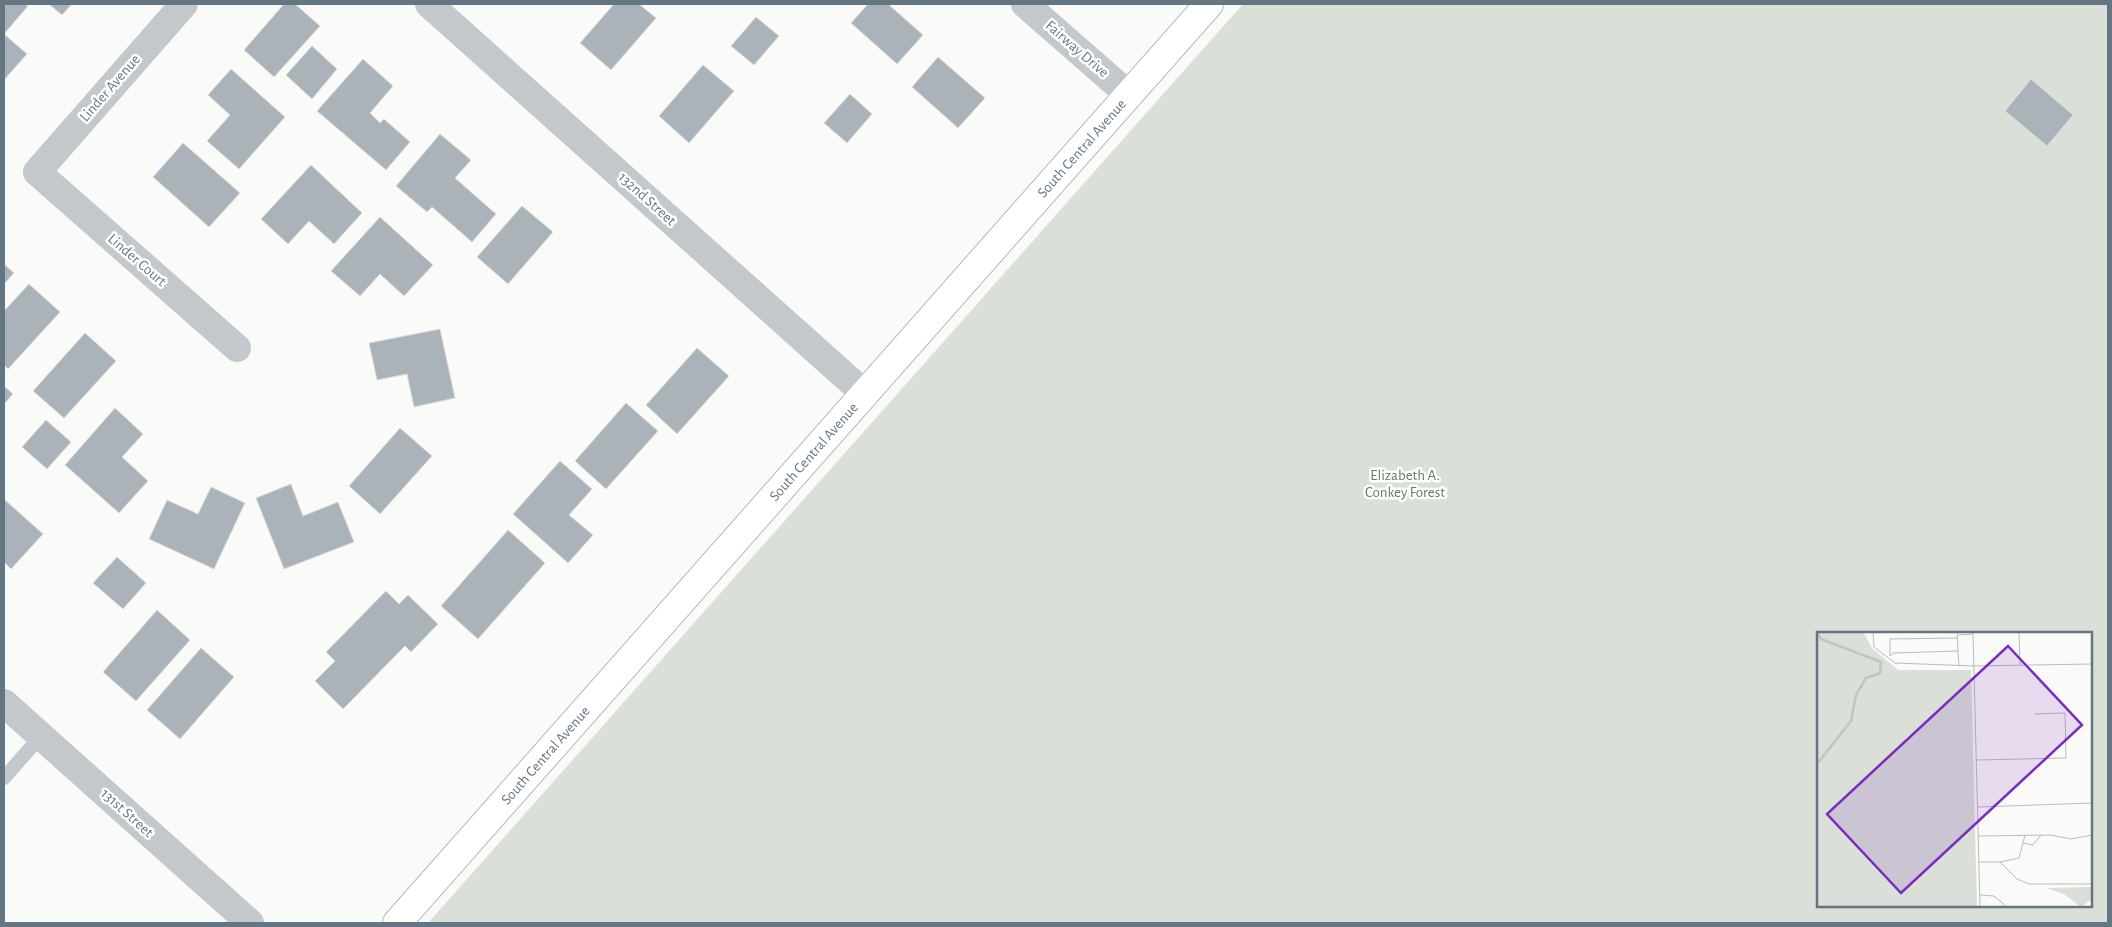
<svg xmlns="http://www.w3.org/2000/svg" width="2112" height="927" font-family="'Alegreya Sans',sans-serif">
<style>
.green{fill:#dadfd7;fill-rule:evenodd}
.building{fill:#aab3b9;stroke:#dcdcda}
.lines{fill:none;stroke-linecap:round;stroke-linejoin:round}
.secondary-casing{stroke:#b3babf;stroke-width:30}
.lane{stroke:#c3c8cc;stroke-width:14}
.street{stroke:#c3c8cc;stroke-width:28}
.secondary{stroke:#fff;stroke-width:28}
.labels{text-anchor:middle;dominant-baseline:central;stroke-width:5;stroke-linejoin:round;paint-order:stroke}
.street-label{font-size:15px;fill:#657683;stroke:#fff}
.park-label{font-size:15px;fill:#687a64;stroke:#fff}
.inset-river{fill:none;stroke:#bbc7cb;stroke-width:2.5}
.inset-road{fill:none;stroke:#b5bdc2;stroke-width:1}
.view{fill:#7b2cbf;fill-opacity:0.15;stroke:#7b2cbf;stroke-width:2.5}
.inset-edge{fill:none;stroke:#657683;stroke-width:2.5}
</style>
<rect width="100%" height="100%" fill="#fafaf8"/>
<path class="green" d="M1243,4H2108V923H428ZM1818,633H2091V906H1818Z"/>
<path class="building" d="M4,4H25L28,6L4,34L27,54L4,80Z
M49,4H72L62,15Z
M284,4H295L320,26L274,77L244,50Z
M614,4H639L656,18L611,70L580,43Z
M868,4H888L923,35L897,64L851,23Z
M756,17L779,36L754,65L731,46Z
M312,46L337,69L312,99L286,75Z
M938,57L985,98L958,128L912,87Z
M363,59L393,86L370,113L380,123L384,119L410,142L386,170L317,111Z
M703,65L734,91L689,143L659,116Z
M231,69L285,117L239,169L207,141L230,115L208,95Z
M2031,79L2073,115L2047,146L2005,111Z
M850,94L872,114L847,143L824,123Z
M440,134L471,160L455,178L496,214L472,242L432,207L427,212L396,186Z
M183,143L240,193L209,227L153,177Z
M311,165L362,213L334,244L309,221L288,244L261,219Z
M522,206L553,232L508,284L477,257Z
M380,217L433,265L404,296L380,274L360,296L331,271Z
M4,264L14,273L4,284Z
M29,284L60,312L8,369L4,365V311Z
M440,329L455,398L414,407L407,374L377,380L369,343Z
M85,333L116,361L64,418L33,391Z
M697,348L729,376L677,434L646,405Z
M4,386L13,394L4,404Z
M626,403L658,431L606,489L575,461Z
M115,408L143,434L122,457L148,481L119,513L65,465Z
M46,420L71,442L47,469L22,447Z
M400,428L432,456L380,514L349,486Z
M560,461L592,489L569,515L593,535L568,563L513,514Z
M291,484L303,516L338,502L354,542L284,569L256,498Z
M211,487L245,503L214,569L149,539L167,500L198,514Z
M4,499L43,534L11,569L4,562Z
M508,530L545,563L478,639L441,606Z
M117,557L146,583L123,609L93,583Z
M386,591L399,604L408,595L438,624L411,652L405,646L343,709L315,681L335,661L326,652Z
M157,610L190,640L136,701L103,672Z
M201,648L234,677L180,739L147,710Z"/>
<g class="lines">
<defs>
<g id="secondary">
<path id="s1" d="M397,923L1209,4"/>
</g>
</defs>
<use href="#secondary" class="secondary-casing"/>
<path class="lane" d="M4,778L41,736"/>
<path class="street" d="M184,4L37,172L237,348
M429,4L865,394
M1025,4L1129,95
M4,703L250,923"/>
<use href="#secondary" class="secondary"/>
</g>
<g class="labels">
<g class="street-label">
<text transform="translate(1077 49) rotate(41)">Fairway Drive</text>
<text transform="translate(110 88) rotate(-49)">Linder Avenue</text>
<text stroke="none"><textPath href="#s1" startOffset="1034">South Central Avenue</textPath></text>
<text transform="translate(647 199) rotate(42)">132nd Street</text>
<text transform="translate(137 260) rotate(41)">Linder Court</text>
<text stroke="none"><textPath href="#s1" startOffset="629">South Central Avenue</textPath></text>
<text stroke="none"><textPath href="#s1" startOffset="224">South Central Avenue</textPath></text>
<text transform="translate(127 813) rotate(42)">131st Street</text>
</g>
<g class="park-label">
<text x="1405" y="475">Elizabeth A.<tspan x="1405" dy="17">Conkey Forest</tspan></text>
</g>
</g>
<g transform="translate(1817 632)">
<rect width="275" height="275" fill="#fafaf8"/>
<path d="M0,0H46L55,16L81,38H154L160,275H0ZM275,255V267L264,275L247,262L229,256Z" fill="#dadfd7"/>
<path class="inset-river" d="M0,1L4,7L64,30L63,41L49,46L39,63L34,89L0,132"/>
<path class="inset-road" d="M56,0L57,15L78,31L157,34M140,0L141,19M156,0L163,275M202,0L203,33M141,3L156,2M73,24V7L141,6M73,24L76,21L141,19L142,33M157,34L275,32M159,128L249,126L248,81L217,82M161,175L275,171M161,204L233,203L254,207L275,203M206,211L216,213L224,203M162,230H183L200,247L212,252H275M183,230L202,226L208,203M163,263L177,264L190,275"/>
<path class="view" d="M191,14L265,93L84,261L10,182Z"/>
<rect width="275" height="275" class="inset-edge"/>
</g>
<rect width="2112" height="927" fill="none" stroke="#657683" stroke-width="10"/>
</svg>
